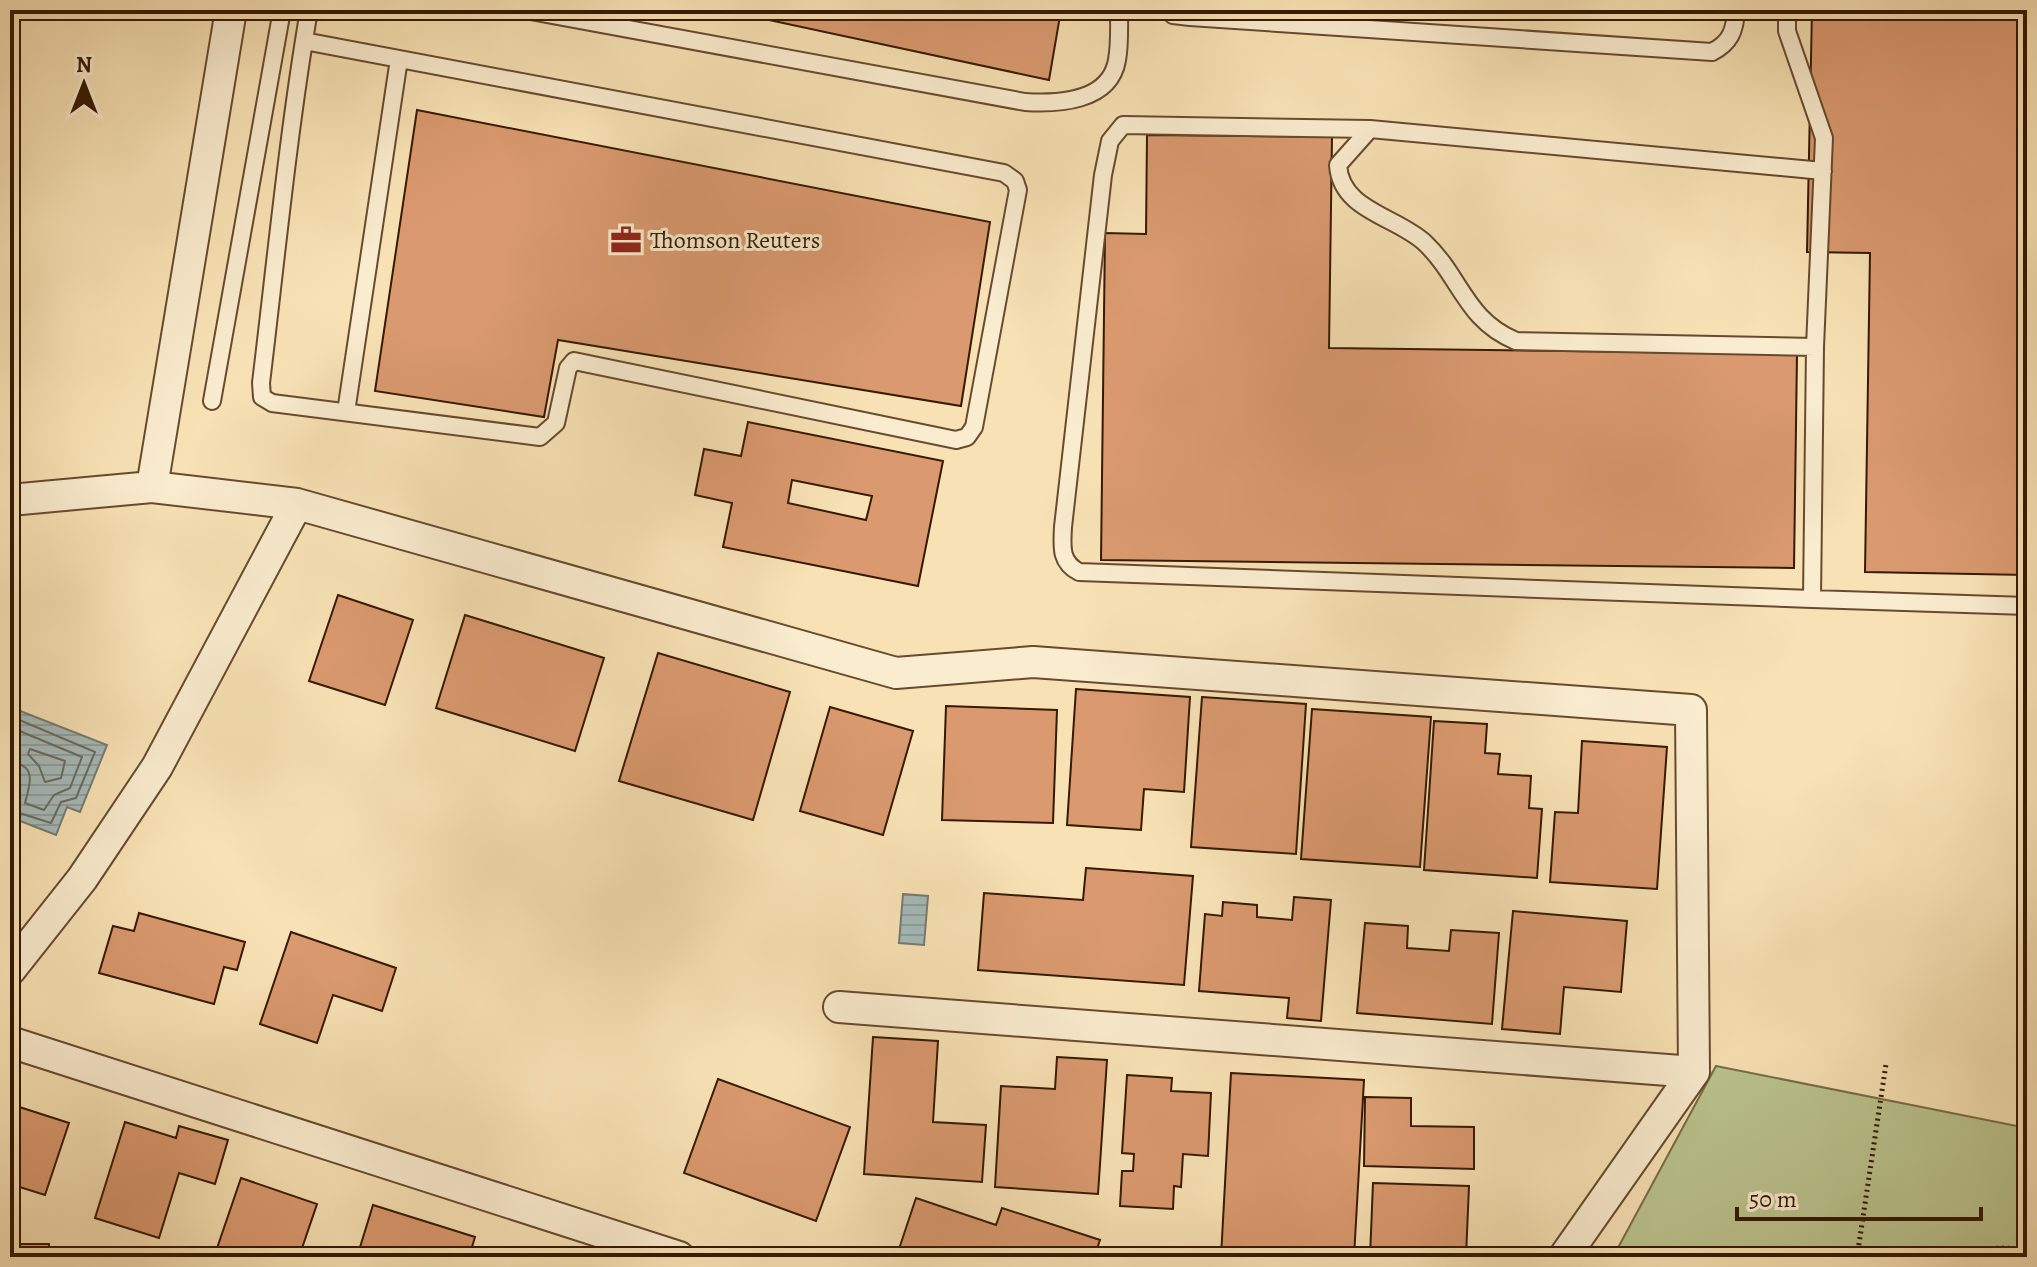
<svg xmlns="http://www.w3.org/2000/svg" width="2037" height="1267" font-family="Alegreya,serif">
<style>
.grass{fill:#bbc48f;stroke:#786e48;stroke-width:2}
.water{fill:url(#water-rules);stroke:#787a70;stroke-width:2}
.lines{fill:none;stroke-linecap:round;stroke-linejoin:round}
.shore{stroke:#6c6a5e;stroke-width:2}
.building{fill:#da996f;stroke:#351901;stroke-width:2;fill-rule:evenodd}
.lane-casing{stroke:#664b2e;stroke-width:20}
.street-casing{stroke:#664b2e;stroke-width:34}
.path{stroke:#351901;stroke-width:5;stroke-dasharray:2 4;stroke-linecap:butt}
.lane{stroke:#faeccf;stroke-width:16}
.street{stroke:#faeccf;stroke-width:30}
.labels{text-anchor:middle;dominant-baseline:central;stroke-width:6;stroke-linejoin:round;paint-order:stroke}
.poi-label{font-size:24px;fill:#351901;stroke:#faeccf;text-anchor:start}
</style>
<defs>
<pattern id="water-rules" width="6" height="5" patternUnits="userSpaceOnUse" patternTransform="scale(2)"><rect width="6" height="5" fill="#a4baba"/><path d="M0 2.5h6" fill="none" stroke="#8e9f9e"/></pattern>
</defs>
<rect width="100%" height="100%" fill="#f8e2b5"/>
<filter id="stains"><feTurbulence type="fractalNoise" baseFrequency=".0025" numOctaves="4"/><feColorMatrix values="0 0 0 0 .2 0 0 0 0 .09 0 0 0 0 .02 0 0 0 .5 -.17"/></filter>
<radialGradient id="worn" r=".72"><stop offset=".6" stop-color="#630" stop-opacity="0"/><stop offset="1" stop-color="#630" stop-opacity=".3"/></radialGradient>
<path class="grass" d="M1716,1066L2027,1128V1257H1613Z"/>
<path class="water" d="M10,707L107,745L80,812L67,807L56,835L10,817V793L15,782L10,779Z
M903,894L928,896L924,945L899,943Z"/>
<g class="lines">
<path class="shore" d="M10,716L95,752L76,798L61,802L51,823L10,810
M10,727L82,757L70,788L54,795L44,810L25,803C29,786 39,765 10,762
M30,749L65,761L61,778L45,782L39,766L28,754Z"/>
</g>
<path class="building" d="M722,10H1061L1049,80Z
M1812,10H2027V575L1865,572L1870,253L1807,252Z
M417,110L990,222L961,406L558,340L544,417L375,391Z
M1147,135L1332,137L1329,348L1797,354L1794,568L1101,560L1105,233L1146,234Z
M748,422L943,461L918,586L723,547L732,503L695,495L704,449L741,456ZM792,480L872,496L866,520L788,503Z
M338,595L413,620L385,705L309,681Z
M465,615L604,658L575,751L436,708Z
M658,653L790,692L753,820L619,781Z
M1076,689L1190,697L1184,792L1144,789L1141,830L1067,825Z
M1202,697L1306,704L1296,854L1191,847Z
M946,706L1057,710L1053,823L942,820Z
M830,707L913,731L883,835L800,811Z
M1312,709L1431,717L1420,867L1301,859Z
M1434,721L1487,724L1485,753L1500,754L1498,774L1531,776L1529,808L1542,809L1537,878L1424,870Z
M1582,741L1667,747L1657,889L1550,882L1555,812L1578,813Z
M1086,868L1193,876L1184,985L978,970L984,893L1083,900Z
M1294,897L1331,900L1321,1021L1287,1018L1289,998L1199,991L1205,914L1222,916L1223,902L1257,905V917L1292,920Z
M1513,911L1627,921L1621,992L1564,987L1560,1034L1502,1029Z
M139,913L245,942L237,970L224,967L214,1004L99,973L113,926L134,931Z
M1365,923L1408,926L1407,948L1449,951L1451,930L1499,933L1492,1024L1357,1013Z
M291,932L396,968L382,1011L333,995L317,1043L260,1024Z
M873,1037L938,1041L933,1122L986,1125L982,1182L864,1174Z
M1057,1057L1107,1060L1098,1194L995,1187L1001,1086L1055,1089Z
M1231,1073L1364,1080L1354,1257H1221Z
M1127,1075L1172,1078L1171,1091L1211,1093L1208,1156L1183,1154L1181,1187L1174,1186L1173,1209L1120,1206L1122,1171H1133L1134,1154L1122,1153Z
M718,1079L850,1127L816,1221L684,1173Z
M1365,1097L1411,1098V1126L1474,1127V1169L1364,1166Z
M10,1104L69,1123L45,1195L10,1184Z
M125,1122L176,1138L179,1126L228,1140L215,1184L179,1173L159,1238L95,1218Z
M241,1178L317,1204L299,1257H214Z
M1373,1183L1469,1186L1466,1257H1370Z
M916,1198L996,1225L1002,1208L1100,1240L1094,1257H913L898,1252Z
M373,1205L475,1237L469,1257H357Z
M10,1244H49V1257H10Z
M1108,1249L1130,1257H1104Z"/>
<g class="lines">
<defs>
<path id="lane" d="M525,10L1025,102C1057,104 1110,102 1117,60C1120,44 1119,26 1119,10
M1171,10L1173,15L1190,17L1712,52C1730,43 1735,31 1736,10
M304,41L1004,173L1015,181L1018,190L974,427L967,437L956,440L574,361L568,368L556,423L540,437L272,403L262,397L261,383C276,259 288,134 309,10
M1370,129L1123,125L1110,141L1103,175L1063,527C1062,547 1060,562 1079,572L1812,599L1815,347L1824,138L1787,31V10
M1815,347L1516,341C1465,320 1461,277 1425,243C1396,216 1341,211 1338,165L1370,129L1823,171
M212,401L282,10
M346,412L399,59
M1812,599L2027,606"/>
<path id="street" d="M152,487L231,10
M10,500L152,487L297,504L896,673L1033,662L1691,710L1694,1072L1564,1257
M10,970L82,879L157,767L297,504
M839,1007L1694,1072
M10,1042L679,1257"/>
</defs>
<use href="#lane" class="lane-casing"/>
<use href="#street" class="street-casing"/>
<path class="path" d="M1858,1252L2008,1248L2018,1257
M1857,1257L1886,1064"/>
<use href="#lane" class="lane"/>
<use href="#street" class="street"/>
</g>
<defs>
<symbol id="office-bare" viewBox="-9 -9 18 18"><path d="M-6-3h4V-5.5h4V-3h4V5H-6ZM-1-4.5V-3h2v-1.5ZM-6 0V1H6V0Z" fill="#8f2418" stroke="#faeccf" stroke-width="2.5" paint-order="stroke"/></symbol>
</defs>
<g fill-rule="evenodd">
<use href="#office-bare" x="604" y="218" width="44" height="44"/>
</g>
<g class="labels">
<g class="poi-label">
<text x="650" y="240">Thomson Reuters</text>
</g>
</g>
<rect width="2037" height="1267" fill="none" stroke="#f8e2b5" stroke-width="40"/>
<rect x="12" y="12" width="2013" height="1243" fill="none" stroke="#351901" stroke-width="4"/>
<rect x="20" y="20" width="1997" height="1227" fill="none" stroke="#351901" stroke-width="2"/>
<g transform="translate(84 84)" stroke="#faeccf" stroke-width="6" paint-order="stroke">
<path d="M0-6L14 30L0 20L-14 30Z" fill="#351901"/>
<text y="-12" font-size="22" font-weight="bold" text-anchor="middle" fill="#351901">N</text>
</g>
<path d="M1737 1207v12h244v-12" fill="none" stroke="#351901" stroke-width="4"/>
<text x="1749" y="1207" font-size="24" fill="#351901" stroke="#faeccf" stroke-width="6" paint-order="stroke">50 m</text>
<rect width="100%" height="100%" filter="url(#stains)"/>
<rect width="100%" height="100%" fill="url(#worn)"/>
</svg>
